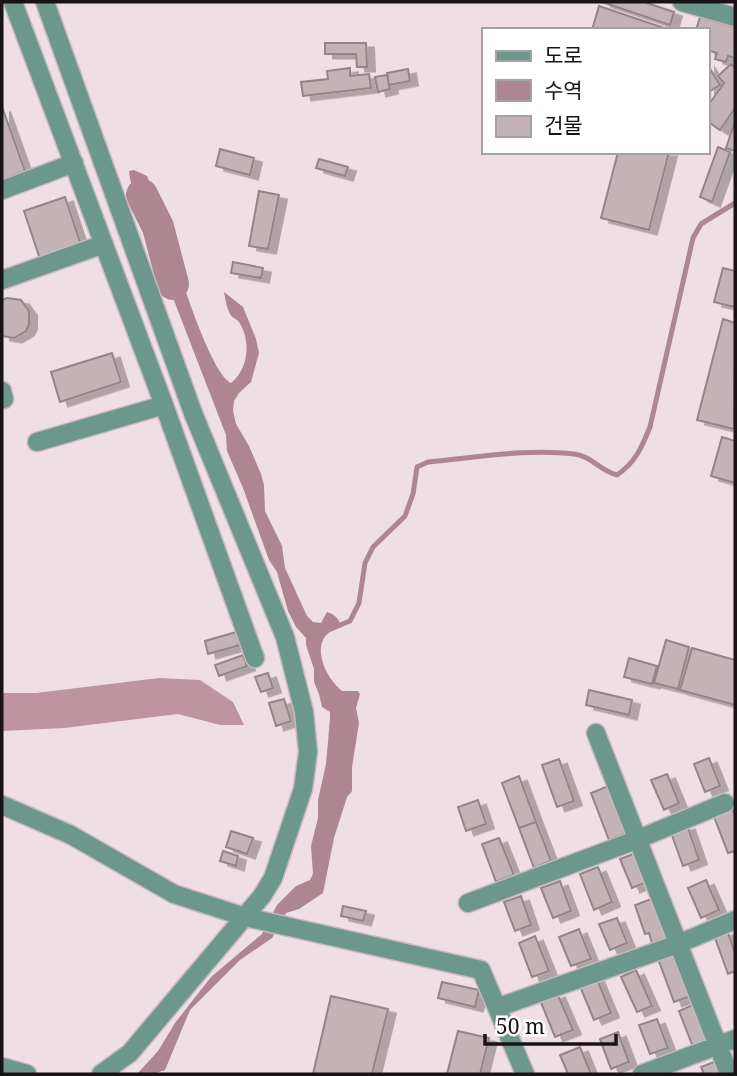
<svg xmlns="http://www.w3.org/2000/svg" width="737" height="1076" font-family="'Noto Serif','Noto Sans KR',serif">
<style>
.forest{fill:#bd94a0}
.water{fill:#ad8691}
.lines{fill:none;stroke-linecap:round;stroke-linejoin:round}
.stream{stroke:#ad8691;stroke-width:5}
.river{stroke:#ad8691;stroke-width:32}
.building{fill:#c3b3b7;stroke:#948488;stroke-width:2;filter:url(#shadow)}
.minor-casing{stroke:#c8b9be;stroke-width:21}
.minor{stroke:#6b978d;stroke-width:18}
</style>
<defs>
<filter id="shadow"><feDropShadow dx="8" dy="4.5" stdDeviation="0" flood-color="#0004"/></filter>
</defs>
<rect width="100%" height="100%" fill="#efdee3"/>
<path class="forest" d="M159,678L200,680L233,702L244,725H220L178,714L64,728L2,731V693H36Z"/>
<path class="water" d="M134,170L147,176C157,200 157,215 171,237L145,231L130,179L129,171Z
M151,241L172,246C178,271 211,374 231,383C249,369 251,340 239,322C237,319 232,318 230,314C227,309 225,298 224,292L243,307L256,339L259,353L251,382L239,393L234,401L233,411L236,424L249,446L261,474L264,485L265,511L282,546L285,568L307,616L313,622L321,623L327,612C334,614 340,619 341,627C307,635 322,675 342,691H358L360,694L356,708L359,723L352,767V791L347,797L334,838L323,893L299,909L286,913L272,938L240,960L190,1010L165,1070L153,1074H137L158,1051L175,1023L211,977L262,934L277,905L296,886L310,880L313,874L311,846L318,818V800L326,764L330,719V712L322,707L319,694L314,682V669L306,645V638L296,627L288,611L277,572L269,560L243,488L227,451L226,435Z"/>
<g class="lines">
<path class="stream" d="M326,631L350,621L359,603L365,563L373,547L405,516L413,494L417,467L428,462C475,458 527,448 574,454C592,456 600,471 617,475C635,463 642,447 650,427L693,238L701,224L735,203"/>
<path class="river" d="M142,195L158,227L173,284"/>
</g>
<path class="building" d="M602,2H644L674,12L670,25Z
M599,6L670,30H592Z
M700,17L735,27V58L728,56L726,62L715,59L717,53L707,50V30H696Z
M325,43H366L367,67H357L356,54H325Z
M707,64L720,85L707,93Z
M731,64L735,68V108L720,130L707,121V107L724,83L718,76Z
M350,68V76L369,74L371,88L303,96L301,82L328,79L327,71Z
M408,69L410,81L389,85L387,73Z
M387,75L390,89L378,92L375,77Z
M2,107L25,171L2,180Z
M734,124L735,125V151L726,148Z
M718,147L730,152L712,202L700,197Z
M220,149L254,158L250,175L216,166Z
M618,152H669L649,230L601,218Z
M319,159L348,167L345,176L316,168Z
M259,191L279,195L268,249L249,246Z
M65,197L82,248L41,262L24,211Z
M233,262L263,268L261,278L231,273Z
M723,268L735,271V307L714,302Z
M7,298L21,300L29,311V325L26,331L14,338L2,336V300Z
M723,319L735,323L734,429L697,420Z
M112,353L121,382L60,402L51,372Z
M722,437L735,441V483L711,476Z
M236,632L240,645L208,654L205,641Z
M666,640L689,647L678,689L654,683Z
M692,648L735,660V705L680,690Z
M243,655L247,666L219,676L215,665Z
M629,658L657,666L652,684L624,677Z
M268,673L273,688L261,692L255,677Z
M589,690L632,700L629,715L586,705Z
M284,699L291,721L276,726L269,703Z
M709,758L720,786L705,792L694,764Z
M559,759L574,801L557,807L542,765Z
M667,774L679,803L664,810L651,780Z
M519,776L536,822L519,828L502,783Z
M611,785L629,832L609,840L591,793Z
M478,800L486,824L466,831L458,807Z
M732,807L735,817V851L728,853L713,814Z
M536,822L551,861L534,868L519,828Z
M687,825L699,860L683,866L670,830Z
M231,831L253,838L247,854L226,847Z
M499,838L514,875L496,882L482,844Z
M223,851L238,856L236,866L220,861Z
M636,853L647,882L632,888L620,859Z
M598,867L612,902L594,910L580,874Z
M706,880L719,910L701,918L688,888Z
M560,881L571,911L553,918L541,888Z
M521,896L531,925L515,931L504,902Z
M654,898L667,938L652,943L649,933L645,934L635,905Z
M343,906L366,911L363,921L341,916Z
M617,918L627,943L610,950L599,924Z
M579,929L591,959L571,966L559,937Z
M727,930L735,953V971L728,974L714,935Z
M535,936L549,971L532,977L519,943Z
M673,950L691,996L674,1002L657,956Z
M636,970L652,1006L637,1012L621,977Z
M596,977L611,1013L594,1020L579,984Z
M442,982L479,990L475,1007L438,998Z
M557,993L573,1030L555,1037L540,1000Z
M331,996L388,1009L372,1074H313Z
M695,1004L710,1041L693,1047L679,1011Z
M657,1019L668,1048L650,1054L639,1025Z
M458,1031L489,1038L480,1074H447Z
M618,1032L629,1062L611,1069L600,1039Z
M580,1047L591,1074H568L560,1055Z
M719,1060L724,1074H704L701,1067Z"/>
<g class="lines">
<defs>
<path id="minor" d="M13,2L164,405L255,658
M45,2L193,413L285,637L304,712L308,752L303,789L273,878L262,896L130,1053L101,1074
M682,2L735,17
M2,190L74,163
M2,280L104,244
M2,391L4,399
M37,442L164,405
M596,733L729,1074
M2,805L71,835L174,894L245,917L481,970L525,1074
M468,903L636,840L725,803
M499,1007L678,944L735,920
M2,1067L27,1074
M642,1074L735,1039"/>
</defs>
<use href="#minor" class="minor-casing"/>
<use href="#minor" class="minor"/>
</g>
<rect width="737" height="1076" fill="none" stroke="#191315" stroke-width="7"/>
<rect x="482" y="28" width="228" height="126" fill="#ffffff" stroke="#a3a1a1" stroke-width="2"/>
<rect x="496" y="51" width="35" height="10" fill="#6b978d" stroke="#a3a1a1" stroke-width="2"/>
<text x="544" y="63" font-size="21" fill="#191315">도로</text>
<rect x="496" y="80" width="35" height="21" fill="#ad8691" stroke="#a3a1a1" stroke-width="2"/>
<text x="544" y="98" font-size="21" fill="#191315">수역</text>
<rect x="496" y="116" width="35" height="21" fill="#c3b3b7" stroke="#a3a1a1" stroke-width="2"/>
<text x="544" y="133" font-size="21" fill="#191315">건물</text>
<path d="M485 1034v10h131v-10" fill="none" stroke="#191315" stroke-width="3.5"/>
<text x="496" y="1034" font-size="21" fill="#191315" stroke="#ffffff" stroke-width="5" paint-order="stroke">50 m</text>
</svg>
